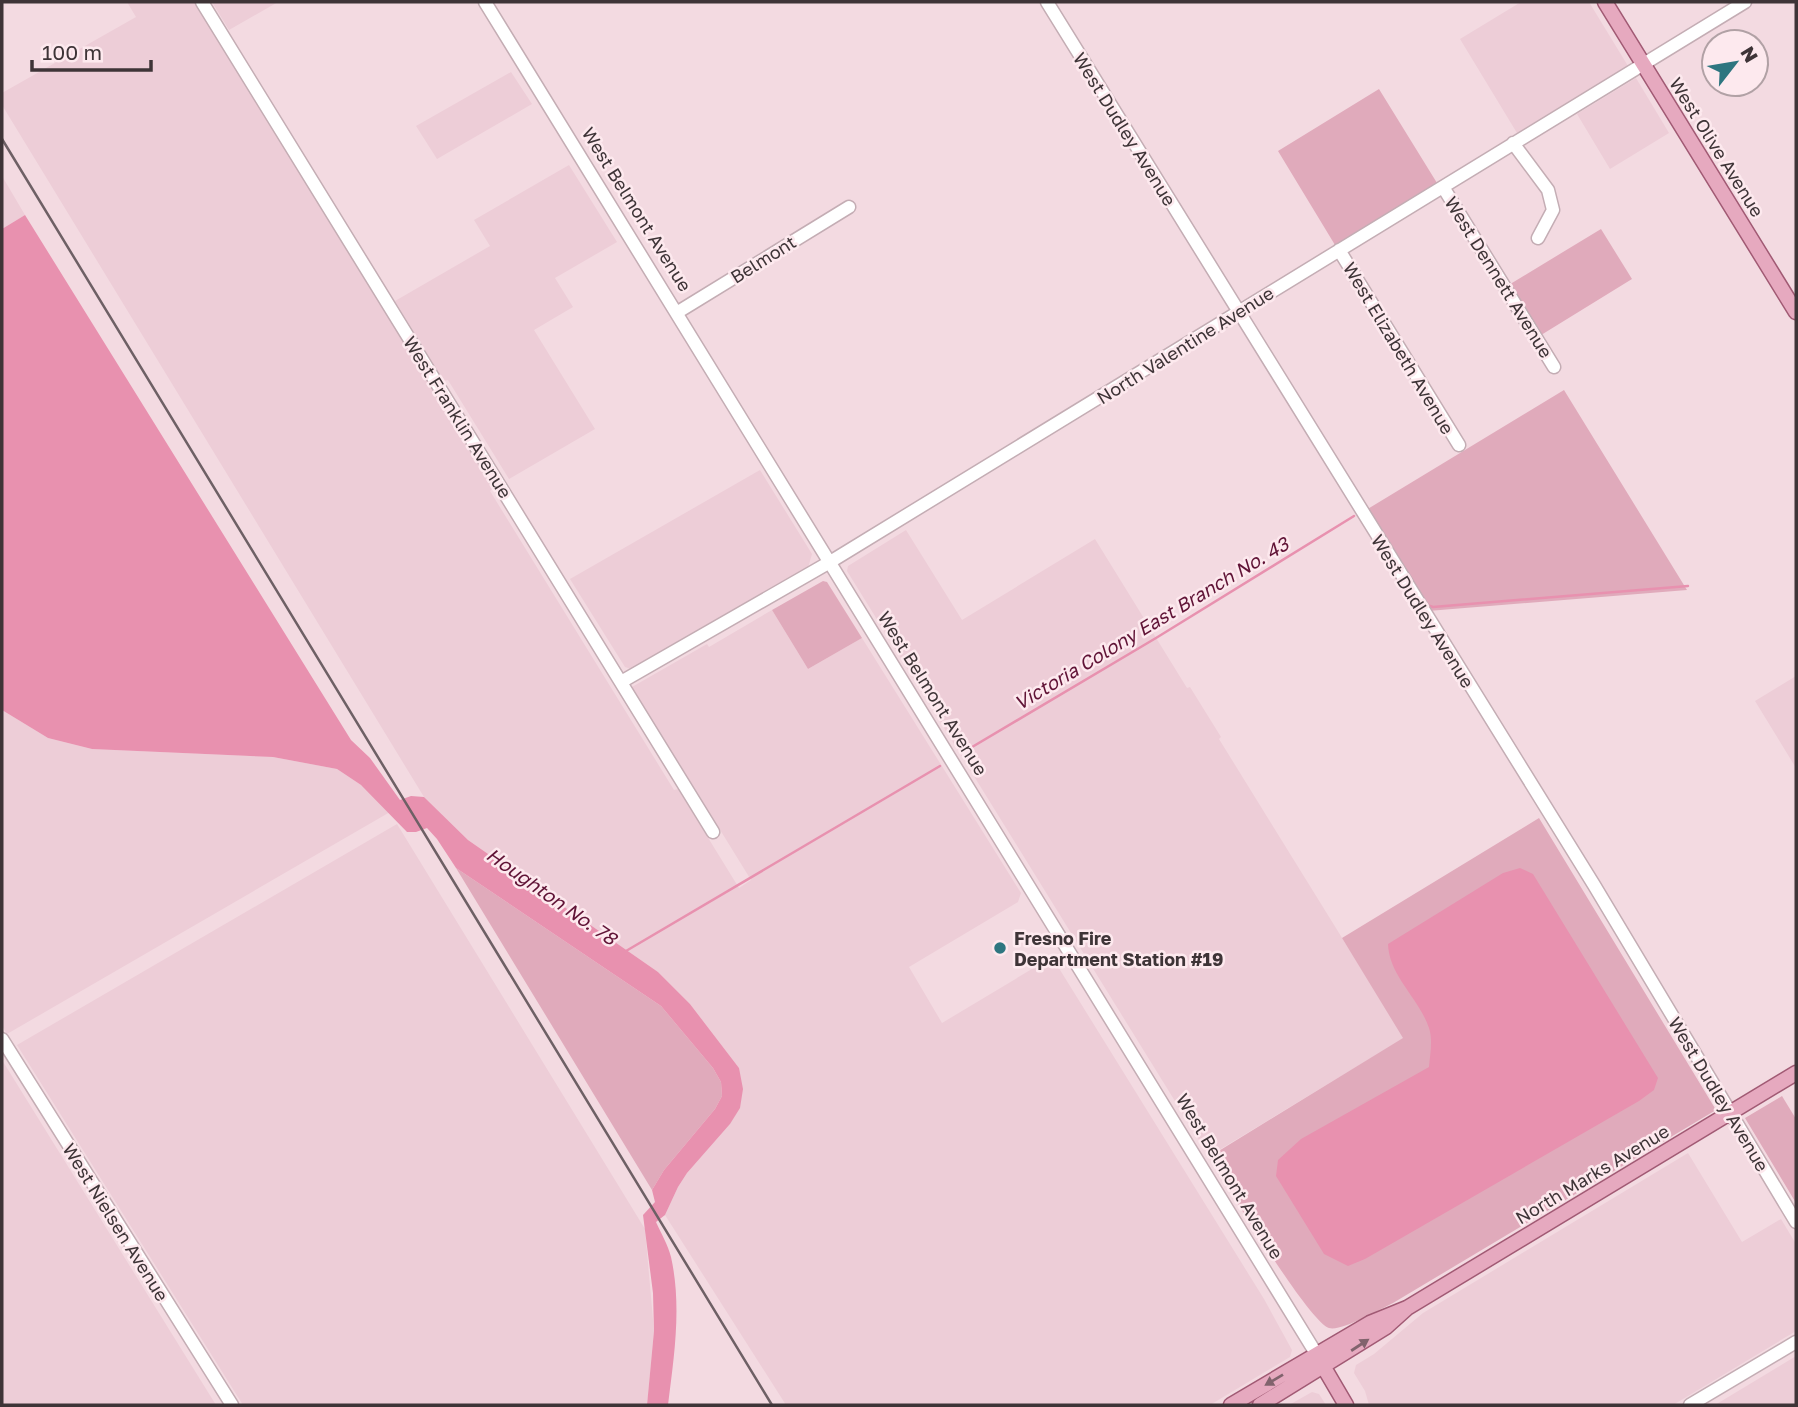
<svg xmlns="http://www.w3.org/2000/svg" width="1798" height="1407" font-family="'Golos Text',sans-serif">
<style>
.built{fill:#edcdd7}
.green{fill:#e0aabb}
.water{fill:#e891af}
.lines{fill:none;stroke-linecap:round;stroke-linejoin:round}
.stream{stroke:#e891af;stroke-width:2.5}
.minor-casing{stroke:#c4adb4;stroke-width:15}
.major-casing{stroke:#a15a74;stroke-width:17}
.minor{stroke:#fff;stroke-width:12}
.major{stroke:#e6a9bf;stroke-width:14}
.rail{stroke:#6e6065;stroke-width:2.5}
.oneway{fill:#81636d}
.poi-dot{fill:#2e7680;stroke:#fde9ee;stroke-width:2.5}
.labels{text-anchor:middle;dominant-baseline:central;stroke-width:5;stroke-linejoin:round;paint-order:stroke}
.street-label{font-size:18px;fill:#3e3437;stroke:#fde9ee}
.poi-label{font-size:18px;font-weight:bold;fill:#3e3437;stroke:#fde9ee;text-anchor:start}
.water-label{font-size:19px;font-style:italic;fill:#601336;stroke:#fde9ee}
</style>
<rect width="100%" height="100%" fill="#f3dae1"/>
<path class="built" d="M127,2H195L493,488L490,491L674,790L678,789L739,888L751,880L632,687L707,644L709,647L772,610L808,669L862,638L1021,893L1018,902L909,967L942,1023L1052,957L1264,1299L1292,1350L1290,1357L1210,1405H786L665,1215L678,1187L687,1173L730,1124L739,1068L690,1004L658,972L468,840L424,797L2,105V93L136,17Z
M212,2H278L229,30Z
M1521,2H1589L1628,66L1517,133L1460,39Z
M511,72L532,104L437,159L416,126Z
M1636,78L1669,133L1610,169L1577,114Z
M569,165L617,242L555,278L573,307L534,330L595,429L509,479L448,380L444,381L395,301L490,246L474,220Z
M2,176L25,215L2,229Z
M760,470L812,554L808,568L672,648L631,669L625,667L570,579Z
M906,530L962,620L1095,539L1187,688L1190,687L1221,737L1219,739L1404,1038L1209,1156L847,571L848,566Z
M1796,676V768L1755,701Z
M2,710L48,738L92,749L273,757L337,769L361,785L390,812L7,1034L2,1026Z
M397,824L645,1229L654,1331L647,1405H243L17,1045Z
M2,1060L216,1405H2Z
M1688,1153L1742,1242L1781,1219L1796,1244V1331L1673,1405H1369L1365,1391L1354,1373L1356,1365L1374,1354L1423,1313Z
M1796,1356V1405H1715Z
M1312,1392L1319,1394L1326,1405H1289Z"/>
<path class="green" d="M1379,89L1437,183L1335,245L1278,151Z
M1601,229L1632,279L1533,340L1502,289Z
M1564,390L1687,590L1428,611L1366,510Z
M823,581L827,582L862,638L808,669L772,610Z
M1539,818L1716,1110L1393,1303C1380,1309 1341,1332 1329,1328C1308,1321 1226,1184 1209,1157L1403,1038L1342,938Z
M456,868L661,1006L713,1068L721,1082L722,1096L715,1109L664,1170L652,1190Z
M1782,1096L1796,1119V1203L1745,1118Z"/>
<path class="water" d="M25,215L351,740L370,758L400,800L411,796L424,797L468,840L658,972L690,1004L739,1068L743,1089L740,1108L730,1124L687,1173L678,1187L665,1215L656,1222C661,1233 668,1245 671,1257C682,1306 674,1357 668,1405H647L654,1331L653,1293L643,1215L655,1202L652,1190L664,1170L715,1109L722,1096L721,1082L713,1068L661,1006L456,868L437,839L427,828L416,832H407L361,785L337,769L273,757L92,749L48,738L2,710V229Z
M1520,868L1533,874L1658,1078L1654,1090L1639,1101L1365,1259L1348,1266L1324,1254L1276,1176L1278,1160L1301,1139L1429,1067C1430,1055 1433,1040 1429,1028C1419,998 1389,976 1388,944L1503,873Z"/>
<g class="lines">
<path class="stream" d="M1427,605L1433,607L1688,586
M962,753L1156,638L1354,516
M626,951L940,766"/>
<defs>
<path id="minor" d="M202,2L713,832
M485,2L1317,1355
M1047,2L1594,885L1796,1222
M1513,143L1548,190L1553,210L1538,238
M1443,187L1554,367
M1339,250L1459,445
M678,312L849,207
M621,682L830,562L1745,2
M2,1039L232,1405
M1690,1405L1796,1342"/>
<path id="major" d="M1605,2L1796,312
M1319,1359L1346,1405
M1231,1405L1370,1323L1407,1308L1796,1073
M1260,1405L1386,1327L1406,1309"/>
</defs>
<use href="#minor" class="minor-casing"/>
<use href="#major" class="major-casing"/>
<use href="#minor" class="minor"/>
<use href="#major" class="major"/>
<path class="rail" d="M2,139L772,1405"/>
</g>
<defs><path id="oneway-solid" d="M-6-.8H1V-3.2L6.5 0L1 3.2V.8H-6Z" transform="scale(1.75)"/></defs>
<g class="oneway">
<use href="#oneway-solid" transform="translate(1360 1345) rotate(-33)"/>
<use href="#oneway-solid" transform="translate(1274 1380) rotate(149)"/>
</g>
<circle class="poi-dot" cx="1000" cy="948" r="7"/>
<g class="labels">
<g class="street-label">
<text transform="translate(1125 129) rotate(58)">West Dudley Avenue</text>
<text transform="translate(1717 147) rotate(58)">West Olive Avenue</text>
<text transform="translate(637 209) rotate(58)">West Belmont Avenue</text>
<text transform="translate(763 259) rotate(-32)">Belmont</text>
<text transform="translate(1499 277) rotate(58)">West Dennett Avenue</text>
<text transform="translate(1185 345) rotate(-32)">North Valentine Avenue</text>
<text transform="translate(1399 348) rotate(59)">West Elizabeth Avenue</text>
<text transform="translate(458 417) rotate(58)">West Franklin Avenue</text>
<text transform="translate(1423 611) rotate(58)">West Dudley Avenue</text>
<text transform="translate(933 693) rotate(58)">West Belmont Avenue</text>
<text transform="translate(1719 1094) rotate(59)">West Dudley Avenue</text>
<text transform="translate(1592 1174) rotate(-31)">North Marks Avenue</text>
<text transform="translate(1230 1176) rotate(59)">West Belmont Avenue</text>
<text transform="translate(116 1222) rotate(58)">West Nielsen Avenue</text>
</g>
<g class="poi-label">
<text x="1014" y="938">Fresno Fire<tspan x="1014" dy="21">Department Station #19</tspan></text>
</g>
<g class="water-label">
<text transform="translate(1151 623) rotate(-31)">Victoria Colony East Branch No. 43</text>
<text transform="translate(552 896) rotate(35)">Houghton No. 78</text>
</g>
</g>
<rect width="1798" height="1407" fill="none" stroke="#3e3437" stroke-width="7"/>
<g transform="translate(1735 63) rotate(59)"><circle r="33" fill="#fde9ee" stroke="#b1a1a5" stroke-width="2"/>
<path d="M0-5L12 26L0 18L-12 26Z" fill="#2e7680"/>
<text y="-10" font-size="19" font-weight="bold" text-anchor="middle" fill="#3e3437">N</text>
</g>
<path d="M32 60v10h119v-10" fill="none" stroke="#3e3437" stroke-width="3.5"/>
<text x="42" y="60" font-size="21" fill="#3e3437" stroke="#fde9ee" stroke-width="5" paint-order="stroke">100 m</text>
</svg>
